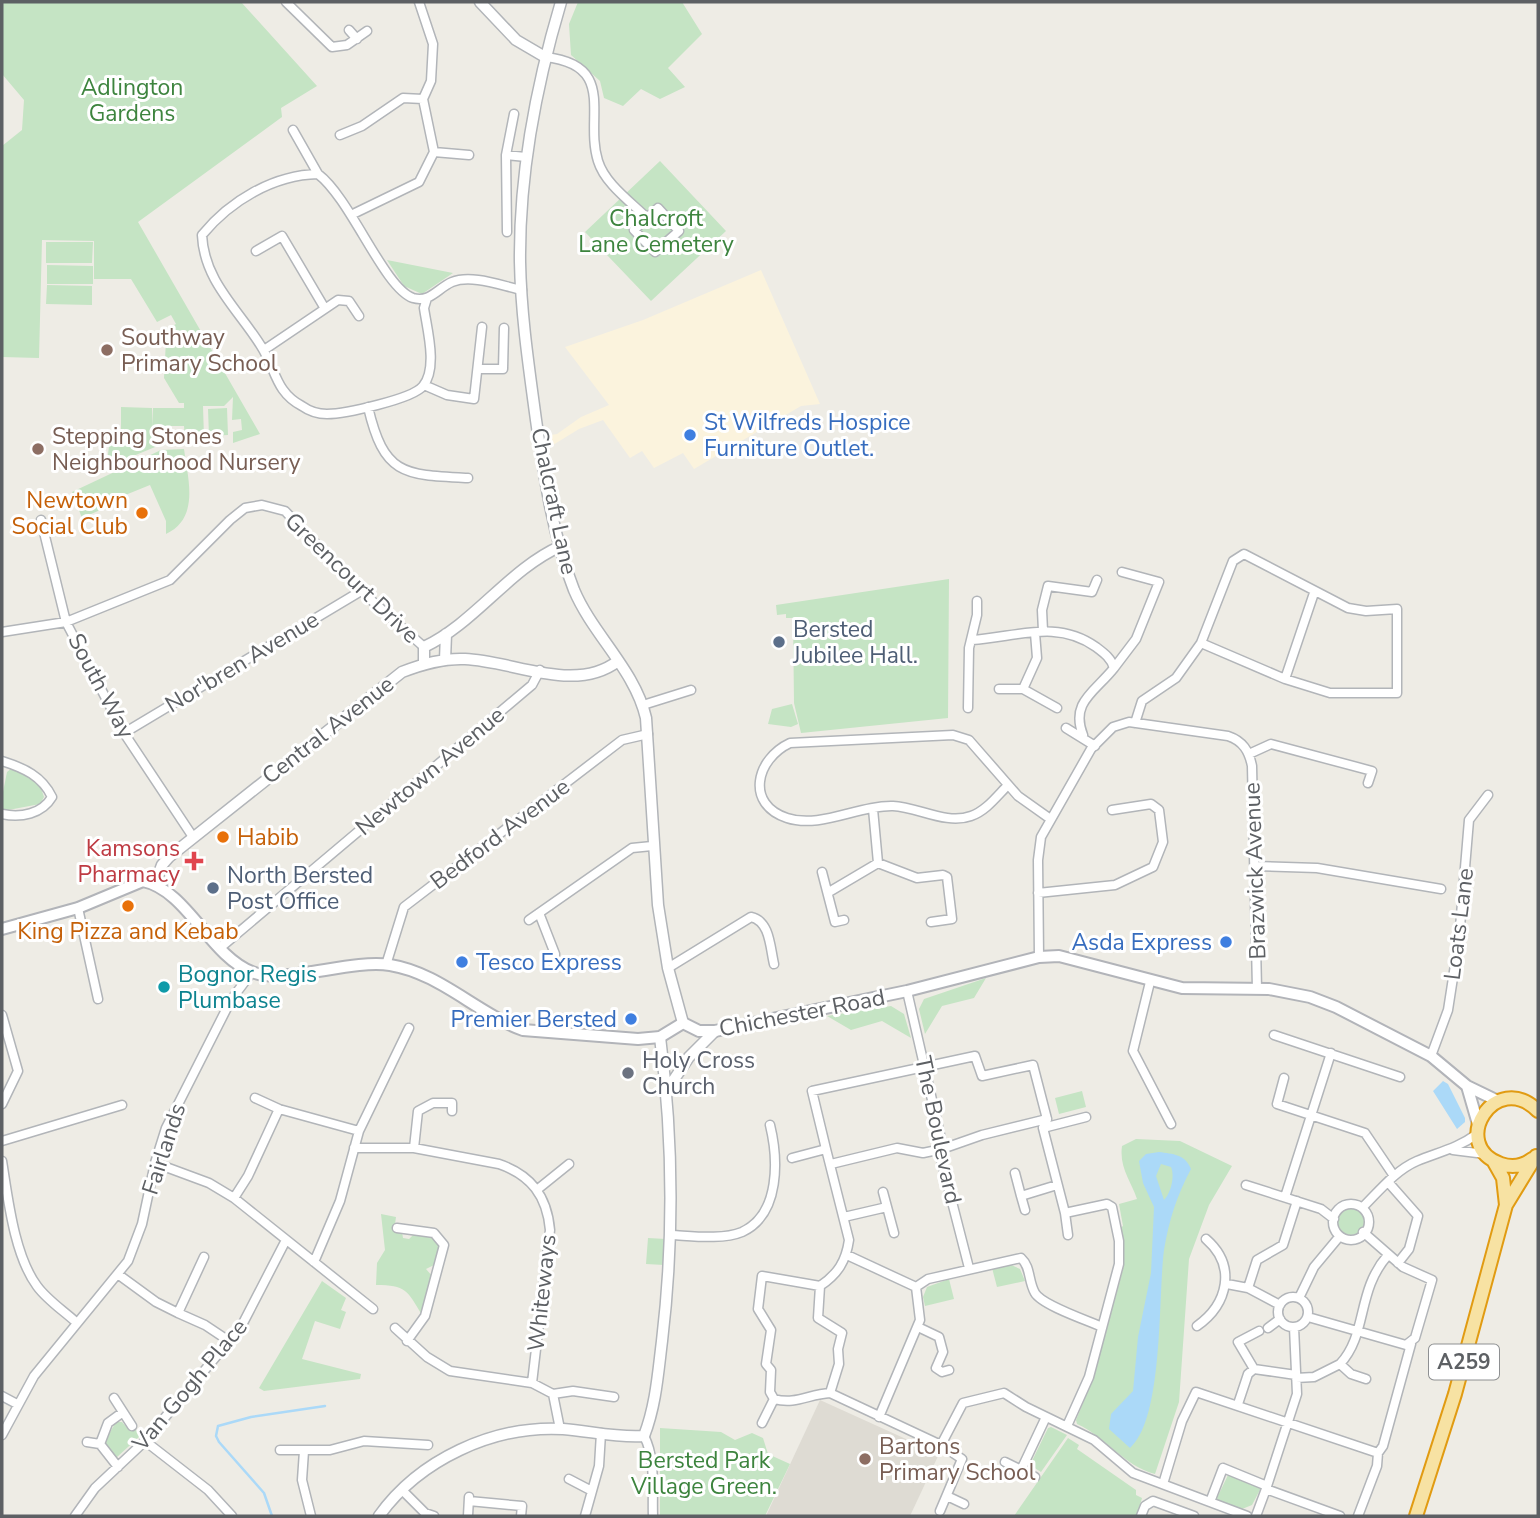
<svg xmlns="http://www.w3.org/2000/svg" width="1540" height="1518" font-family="'Nunito Sans',sans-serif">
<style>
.commercial{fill:#fbf3dd}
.education{fill:#dedbd3}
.green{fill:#c5e4c4}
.water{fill:#abd9f8;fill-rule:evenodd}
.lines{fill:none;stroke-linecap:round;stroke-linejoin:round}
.stream{stroke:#abd9f8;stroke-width:2.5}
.minor-casing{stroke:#b2b5b9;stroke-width:11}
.tertiary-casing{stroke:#b2b5b9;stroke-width:13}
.secondary-casing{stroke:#b2b4b9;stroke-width:14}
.trunk-casing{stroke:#e19b12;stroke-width:16}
.minor{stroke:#fff;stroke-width:8}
.tertiary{stroke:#fff;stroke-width:10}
.secondary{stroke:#fff;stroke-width:10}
.trunk{stroke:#f7e2a3;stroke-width:12}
.education-dot{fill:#8d6e63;stroke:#fff;stroke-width:2.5}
.shop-dot{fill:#3f7fe0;stroke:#fff;stroke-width:2.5}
.food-dot{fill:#e8710a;stroke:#fff;stroke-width:2.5}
.service-dot{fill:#5c6f8a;stroke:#fff;stroke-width:2.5}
.health-dot{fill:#e0444e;stroke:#fff;stroke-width:2.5}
.culture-dot{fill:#0f9aa8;stroke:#fff;stroke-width:2.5}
.worship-dot{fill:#6b7280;stroke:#fff;stroke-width:2.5}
.labels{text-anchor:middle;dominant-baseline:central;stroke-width:6;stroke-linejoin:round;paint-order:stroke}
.shield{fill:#fff;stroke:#8e9092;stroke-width:2}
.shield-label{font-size:21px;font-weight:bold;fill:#5d6064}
.park-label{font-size:23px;fill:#3d843e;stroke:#fff}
.education-label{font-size:23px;fill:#785e54;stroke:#fff;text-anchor:start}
.shop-label{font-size:23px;fill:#366cbe;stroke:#fff;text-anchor:start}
.food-label{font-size:23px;fill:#c56008;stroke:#fff;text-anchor:end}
.street-label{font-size:23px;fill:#5d6064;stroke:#fff}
.service-label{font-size:23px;fill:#4e5e75;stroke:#fff;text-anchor:start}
.health-label{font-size:23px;fill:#be3a42;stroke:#fff;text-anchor:end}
.culture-label{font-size:23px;fill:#0d838f;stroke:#fff;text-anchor:start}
.worship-label{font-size:23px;fill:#5b616d;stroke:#fff;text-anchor:start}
</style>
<rect width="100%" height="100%" fill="#eeece5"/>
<path class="commercial" d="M761,270L820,404L801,406L694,469L683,453L654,468L642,451L630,458L603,420L579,429L548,448L544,436L557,434L581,417L609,405L565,347L643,320Z"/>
<path class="education" d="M820,1400L939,1454L910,1516H766Z"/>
<path class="green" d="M2,2H241L317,86L281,108L282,117L138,222L260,434L233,443V432L242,430L241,419L232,420L233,397L224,406H203L204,438L185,439L184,426H156L160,428V445L109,466L107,462L111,431L121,430V407L152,408V427L153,408H184V403H179L164,378L166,340L161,332L176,324L171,315L157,322L131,279H94V241L42,240L39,358L2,357V146L22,130L24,100L2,74Z
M578,2H682L702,34L668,68L685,87L660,99L641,89L623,106L604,98L600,81L571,55L569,24Z
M660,161L726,231L651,301L585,232Z
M46,242H93L92,263H46Z
M387,260L453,273L422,294L404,286Z
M47,265L93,266V284H47Z
M47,285L92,286V305L46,304Z
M227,408L228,435L209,436L208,409Z
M184,449C188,479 200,518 166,534V521L150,485L113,500L114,504L82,518L72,492L161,450Z
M949,579L948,718L801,733L794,703L793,618H786V614L777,615L776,605Z
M792,704L798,724L791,727L768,724L772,709Z
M12,768C28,771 40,781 44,797L40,804L3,811L2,797L7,772Z
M986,978L974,998L942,1006L925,1034L919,1009L924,999Z
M891,1006L904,1014L911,1038L882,1021L851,1030L827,1016Z
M1082,1091L1086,1107L1059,1114L1055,1098Z
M1136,1139L1180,1141L1232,1166L1209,1205L1189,1259L1179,1402L1155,1474C1124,1466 1106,1437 1077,1424L1076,1420L1094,1376L1124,1265L1120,1228L1123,1226L1119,1204L1137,1199C1131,1181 1119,1168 1122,1146Z
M1337 1221a14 14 0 1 1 28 0a14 14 0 1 1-28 0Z
M381,1214L396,1217L394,1231L402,1232L403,1238L409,1239L414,1234L433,1237L440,1245L438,1263L426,1269L433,1277L422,1315C407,1290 406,1285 376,1285L377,1263L385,1250Z
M648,1238L666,1239L664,1265L646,1264Z
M1009,1264L1020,1269L1025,1281L997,1287L992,1268Z
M949,1279L954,1299L925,1306L923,1297L927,1287Z
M322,1281L346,1298L341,1310L346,1312L340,1329L315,1321L302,1359L361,1374L360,1379L264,1391L259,1388Z
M116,1422H122L129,1430L134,1427L140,1436L116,1458L103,1444Z
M1051,1427L1067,1435L1041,1472L1030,1465L1048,1428Z
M660,1428L721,1432L735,1440L752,1433L763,1438L768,1454L790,1464L765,1516H660Z
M1068,1438L1079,1445L1077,1449L1136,1490V1495L1142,1498L1137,1516H1014Z
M1228,1475L1261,1488L1252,1505L1242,1509L1216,1500Z"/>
<path class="water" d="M1443,1081L1448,1084L1465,1118V1122L1457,1129L1433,1091Z
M1159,1152C1173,1154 1185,1154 1191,1169C1177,1195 1169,1220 1164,1250C1158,1295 1164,1418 1130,1448L1109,1429L1111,1414L1133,1391L1138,1337L1151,1273L1154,1207L1143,1183L1139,1161L1146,1154ZM1161,1164L1171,1167C1175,1176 1171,1193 1164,1200L1156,1176Z"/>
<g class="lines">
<path class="stream" d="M272,1516L264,1493L219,1442L216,1436L218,1426L251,1417L325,1406"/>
<defs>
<path id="minor" d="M286,2L332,47L347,45L367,31
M349,30L357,39
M545,57C618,65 584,117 598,161C605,184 631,202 647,218
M293,130L318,174
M340,135L362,126L403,98L423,99
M434,152L469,155
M506,155L526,157
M658,208L679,231L655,252L634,230Z
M353,214L419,182L434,152L423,99L431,81L433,44L419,2
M507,232L506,155L514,114
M256,251L282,236L324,307
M427,298L424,308C427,329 438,368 423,386C413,399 344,414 327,414C318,414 309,411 302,406C275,392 276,369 261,346C238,309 204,281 202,235C230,201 273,175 318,174C351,199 384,288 413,298C430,303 438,288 452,282C472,274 502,286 522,290
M264,350L338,300L349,301L359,316
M479,369H503L504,328
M424,385L447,395L474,399L482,327
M368,407C384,475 403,475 468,478
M41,520L66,622L124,733L193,837
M1043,631L1042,610L1048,586L1092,592L1097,580
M2,632L66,622L170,580L230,520L245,508L262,505L285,511L361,591L424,647
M1035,633L1037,658L1023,689L1057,708
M972,640C1017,637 1057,619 1096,647C1104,653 1111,658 1114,668C1095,692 1070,702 1083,735
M1114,668L1136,639L1159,582L1122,572
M1285,679L1314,593
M999,689H1023
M643,705L691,690
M968,708L969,648L977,615V601
M1135,723L1142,701L1176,678L1201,643L1233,561L1244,554L1348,608L1366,611L1397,609V693H1330L1285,679L1201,643
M1066,728L1095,746
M124,733L361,591
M1249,754L1271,744L1372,771L1368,783
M1008,785C997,796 986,811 971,816C946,825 918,807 893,806C859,805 820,829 787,818C745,804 756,759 790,743L953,735L969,740L1018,796L1049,818
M2,814C21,818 42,814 52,797C42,776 24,768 2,761
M878,863L917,878L943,875L947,877L952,919L931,922
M1254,866L1317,868L1441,889
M822,872L835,922L844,920
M829,892L878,863L873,809
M1038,893L1115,885L1153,867L1163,842L1159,810L1151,804L1112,810
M78,908L98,999
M539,913L555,954L554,967
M529,920L632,848L652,846
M220,948L532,685L540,670
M1039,957L1038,860L1041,837L1091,749L1113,727L1129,722L1228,736C1243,741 1249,751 1252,766L1257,989
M386,965L404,907L622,740L648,734
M668,968L751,917C770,921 770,947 774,964
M1150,982L1133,1051L1171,1124
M907,991L941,1139V1159L969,1268
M2,1015L18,1071L2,1104
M1274,1035L1400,1077
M1431,1056L1448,1010L1459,939L1469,820L1488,795
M1284,1078L1277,1104L1365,1133L1394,1176
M255,1098L279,1109
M1047,1119L1043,1128L1065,1213L1068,1235
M1043,1128L1086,1117
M2,1141L122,1105
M354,1148H414L499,1164C531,1175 547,1196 550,1230L532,1383
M414,1148L418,1111L433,1103H452V1111
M1453,1150L1485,1154
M792,1158L826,1149L812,1091L975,1056L982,1076L1033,1065L1047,1119
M2,1161C8,1198 14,1255 37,1286C47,1300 64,1311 77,1323
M155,1163L209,1183L234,1198L373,1309
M831,1164L897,1148L923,1153L942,1149L982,1135L1047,1119
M1015,1173L1021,1196
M1388,1182L1418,1216L1409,1249L1398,1263
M1246,1185L1321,1209L1334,1219
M538,1189L569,1164
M883,1192L894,1233
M1285,1197L1331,1053
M234,1198L248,1176L279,1109L359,1131
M1333 1222a18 18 0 1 1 36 0a18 18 0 1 1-36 0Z
M1363,1207C1380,1190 1396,1170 1417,1161C1439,1152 1458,1148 1477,1134
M1025,1210L1021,1196L1057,1185
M1065,1213L1107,1204L1112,1207L1119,1241V1264L1089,1377L1067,1426
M844,1217L887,1207
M397,1228L434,1233L444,1245L425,1316L407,1341
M672,1235C692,1236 723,1240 742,1232C781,1214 778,1158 770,1125
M847,1255L916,1287
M204,1257L178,1313L205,1325L229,1341
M314,1262L340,1201L359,1131L409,1028
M119,1275L156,1302L178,1313
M1227,1284L1248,1288L1280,1305
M820,1286L818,1318L842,1333L838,1349L839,1364L830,1393C809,1394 796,1405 774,1399L770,1392L771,1370L766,1364L771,1330L758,1309L762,1276L820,1286C838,1274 846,1261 849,1240L826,1149
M1248,1288L1257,1260L1283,1245L1297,1201
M1278 1312a15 15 0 1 1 30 0a15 15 0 1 1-30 0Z
M1299,1298L1314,1267L1339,1237
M1308,1317L1406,1345L1415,1338L1432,1280L1403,1267L1363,1232
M1197,1326C1228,1304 1237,1266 1206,1239
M918,1327L939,1337L943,1352L936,1368L942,1372L949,1370
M395,1328L427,1357L450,1371L532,1383L553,1394L573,1391L614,1397
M1268,1328L1280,1319
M1259,1331L1238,1342L1254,1369L1296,1375
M1296,1378L1314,1377L1340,1364
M1366,1379L1351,1374L1340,1364C1368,1334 1356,1291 1388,1255
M830,1393L941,1445L963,1403L1004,1393L1026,1407L1094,1440L1133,1473L1247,1516
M553,1394L560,1429
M2,1396L17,1404
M114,1398L132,1426
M1238,1404L1248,1374L1254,1369
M879,1417L920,1320L916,1287L928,1279L1021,1258C1031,1267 1028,1281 1035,1293C1042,1305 1086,1320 1100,1326
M762,1423L774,1399
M2,1435L34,1376L128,1261L142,1224L155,1163L166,1128L231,1000L252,972
M644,1436C656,1458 652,1491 653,1516
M145,1441L208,1490L232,1516
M87,1442L100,1444
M280,1450H330L364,1441L428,1445
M304,1451L302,1480L311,1516
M1005,1462L1035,1477
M118,1467L100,1444L108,1423L123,1412
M1021,1470L1046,1417
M569,1479L590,1490
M1163,1484L1182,1421L1196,1392L1378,1453L1383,1446L1411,1344
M1267,1486L1297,1394L1294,1327
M402,1490L425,1513L434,1516
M947,1496L964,1504
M469,1501L522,1506L521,1516
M1210,1502L1223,1468L1267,1486L1266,1489L1340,1516
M940,1511L962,1459L941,1445
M75,1516L95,1488L145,1441L241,1327L286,1240
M468,1516L469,1497
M585,1516L599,1466L601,1433
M1141,1516L1145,1506L1153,1501L1194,1516
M1256,1516L1266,1489
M1358,1516L1377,1466L1378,1453"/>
<path id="tertiary" d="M480,2L516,40L545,57
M561,2C536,86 519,173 520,262C521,315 529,368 536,420C544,476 553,537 574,590C593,635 635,670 646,718L658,905L668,968L683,1023
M445,660L446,634
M424,664V647C475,623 509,569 561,546
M155,884L162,865L169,857L402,672C423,664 443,658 465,659C514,661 575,694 618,661
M667,1090L689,1057L715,1031
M379,1516C419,1460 493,1425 563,1429C590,1431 616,1438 644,1436C656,1405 658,1373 662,1341C674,1240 673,1137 660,1037"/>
<path id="secondary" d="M2,929L78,908L143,881C187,890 210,956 252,972C285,985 349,959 390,965C440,973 476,1013 523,1030L638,1039L660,1037L683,1023L699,1031H715L907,991L1039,957L1059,956L1182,988L1269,989L1310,997L1336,1007L1431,1056L1467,1086L1498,1101
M1467,1086L1478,1124"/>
<path id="trunk" d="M1532,1159C1523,1166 1513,1168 1501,1164C1448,1146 1495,1068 1538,1111
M1494,1162L1503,1178L1506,1205
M1416,1516L1455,1394L1506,1205L1536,1156"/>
</defs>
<use href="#minor" class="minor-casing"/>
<use href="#tertiary" class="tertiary-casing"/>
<use href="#secondary" class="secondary-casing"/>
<use href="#trunk" class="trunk-casing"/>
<use href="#minor" class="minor"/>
<use href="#tertiary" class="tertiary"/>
<use href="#secondary" class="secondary"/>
<use href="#trunk" class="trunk"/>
</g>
<g class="education-dot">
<circle cx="107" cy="350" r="7"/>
<circle cx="38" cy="449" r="7"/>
<circle cx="865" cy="1459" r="7"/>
</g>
<g class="shop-dot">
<circle cx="690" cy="435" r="7"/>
<circle cx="1226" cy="942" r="7"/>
<circle cx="462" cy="962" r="7"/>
<circle cx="631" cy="1019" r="7"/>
</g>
<g class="food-dot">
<circle cx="142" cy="513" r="7"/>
<circle cx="223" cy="837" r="7"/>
<circle cx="128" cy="906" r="7"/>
</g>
<g class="service-dot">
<circle cx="779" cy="642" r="7"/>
<circle cx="213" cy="888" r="7"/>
</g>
<path class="health-dot" d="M190.5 850.5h7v7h7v7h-7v7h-7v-7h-7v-7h7z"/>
<circle class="culture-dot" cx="164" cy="987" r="7"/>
<circle class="worship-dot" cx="628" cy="1073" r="7"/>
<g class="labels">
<rect class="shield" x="1429" y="1344.5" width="70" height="35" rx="5"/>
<g class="shield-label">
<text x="1464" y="1362">A259</text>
</g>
<g class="park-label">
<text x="132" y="87">Adlington<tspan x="132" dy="26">Gardens</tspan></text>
<text x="656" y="218">Chalcroft<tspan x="656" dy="26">Lane Cemetery</tspan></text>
<text x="704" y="1460">Bersted Park<tspan x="704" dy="26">Village Green.</tspan></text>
</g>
<g class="education-label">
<text x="121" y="337">Southway<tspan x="121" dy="26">Primary School</tspan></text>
<text x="52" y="436">Stepping Stones<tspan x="52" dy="26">Neighbourhood Nursery</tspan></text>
<text x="879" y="1446">Bartons<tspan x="879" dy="26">Primary School</tspan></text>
</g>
<g class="shop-label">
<text x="704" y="422">St Wilfreds Hospice<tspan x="704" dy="26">Furniture Outlet.</tspan></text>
<text x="1212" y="942" text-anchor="end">Asda Express</text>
<text x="476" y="962">Tesco Express</text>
<text x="617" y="1019" text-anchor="end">Premier Bersted</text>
</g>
<g class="food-label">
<text x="128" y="500">Newtown<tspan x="128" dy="26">Social Club</tspan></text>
<text x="237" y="837" text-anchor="start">Habib</text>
<text x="128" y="931" text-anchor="middle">King Pizza and Kebab</text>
</g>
<g class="street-label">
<text transform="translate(554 501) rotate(78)">Chalcraft Lane</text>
<text transform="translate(352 578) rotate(44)">Greencourt Drive</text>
<text transform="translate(242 662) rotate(-31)">Nor'bren Avenue</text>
<text transform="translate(101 686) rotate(62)">South Way</text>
<text transform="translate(328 730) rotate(-38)">Central Avenue</text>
<text transform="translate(430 771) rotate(-40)">Newtown Avenue</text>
<text transform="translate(500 834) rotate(-37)">Bedford Avenue</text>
<text transform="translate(1255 871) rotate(-92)">Brazwick Avenue</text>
<text transform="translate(1459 924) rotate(-83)">Loats Lane</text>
<text transform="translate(802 1013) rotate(-11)">Chichester Road</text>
<text transform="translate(938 1130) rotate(78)">The Boulevard</text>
<text transform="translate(164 1149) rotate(-72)">Fairlands</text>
<text transform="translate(542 1293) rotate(-84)">Whiteways</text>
<text transform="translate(190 1385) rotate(-50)">Van Gogh Place</text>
</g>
<g class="service-label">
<text x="793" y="629">Bersted<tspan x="793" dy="26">Jubilee Hall.</tspan></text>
<text x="227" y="875">North Bersted<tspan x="227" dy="26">Post Office</tspan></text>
</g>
<g class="health-label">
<text x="180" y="848">Kamsons<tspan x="180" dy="26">Pharmacy</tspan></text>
</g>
<g class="culture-label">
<text x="178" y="974">Bognor Regis<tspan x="178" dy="26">Plumbase</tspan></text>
</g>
<g class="worship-label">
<text x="642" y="1060">Holy Cross<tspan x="642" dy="26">Church</tspan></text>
</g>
</g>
<rect width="1540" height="1518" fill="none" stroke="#5d6064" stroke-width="7"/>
</svg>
